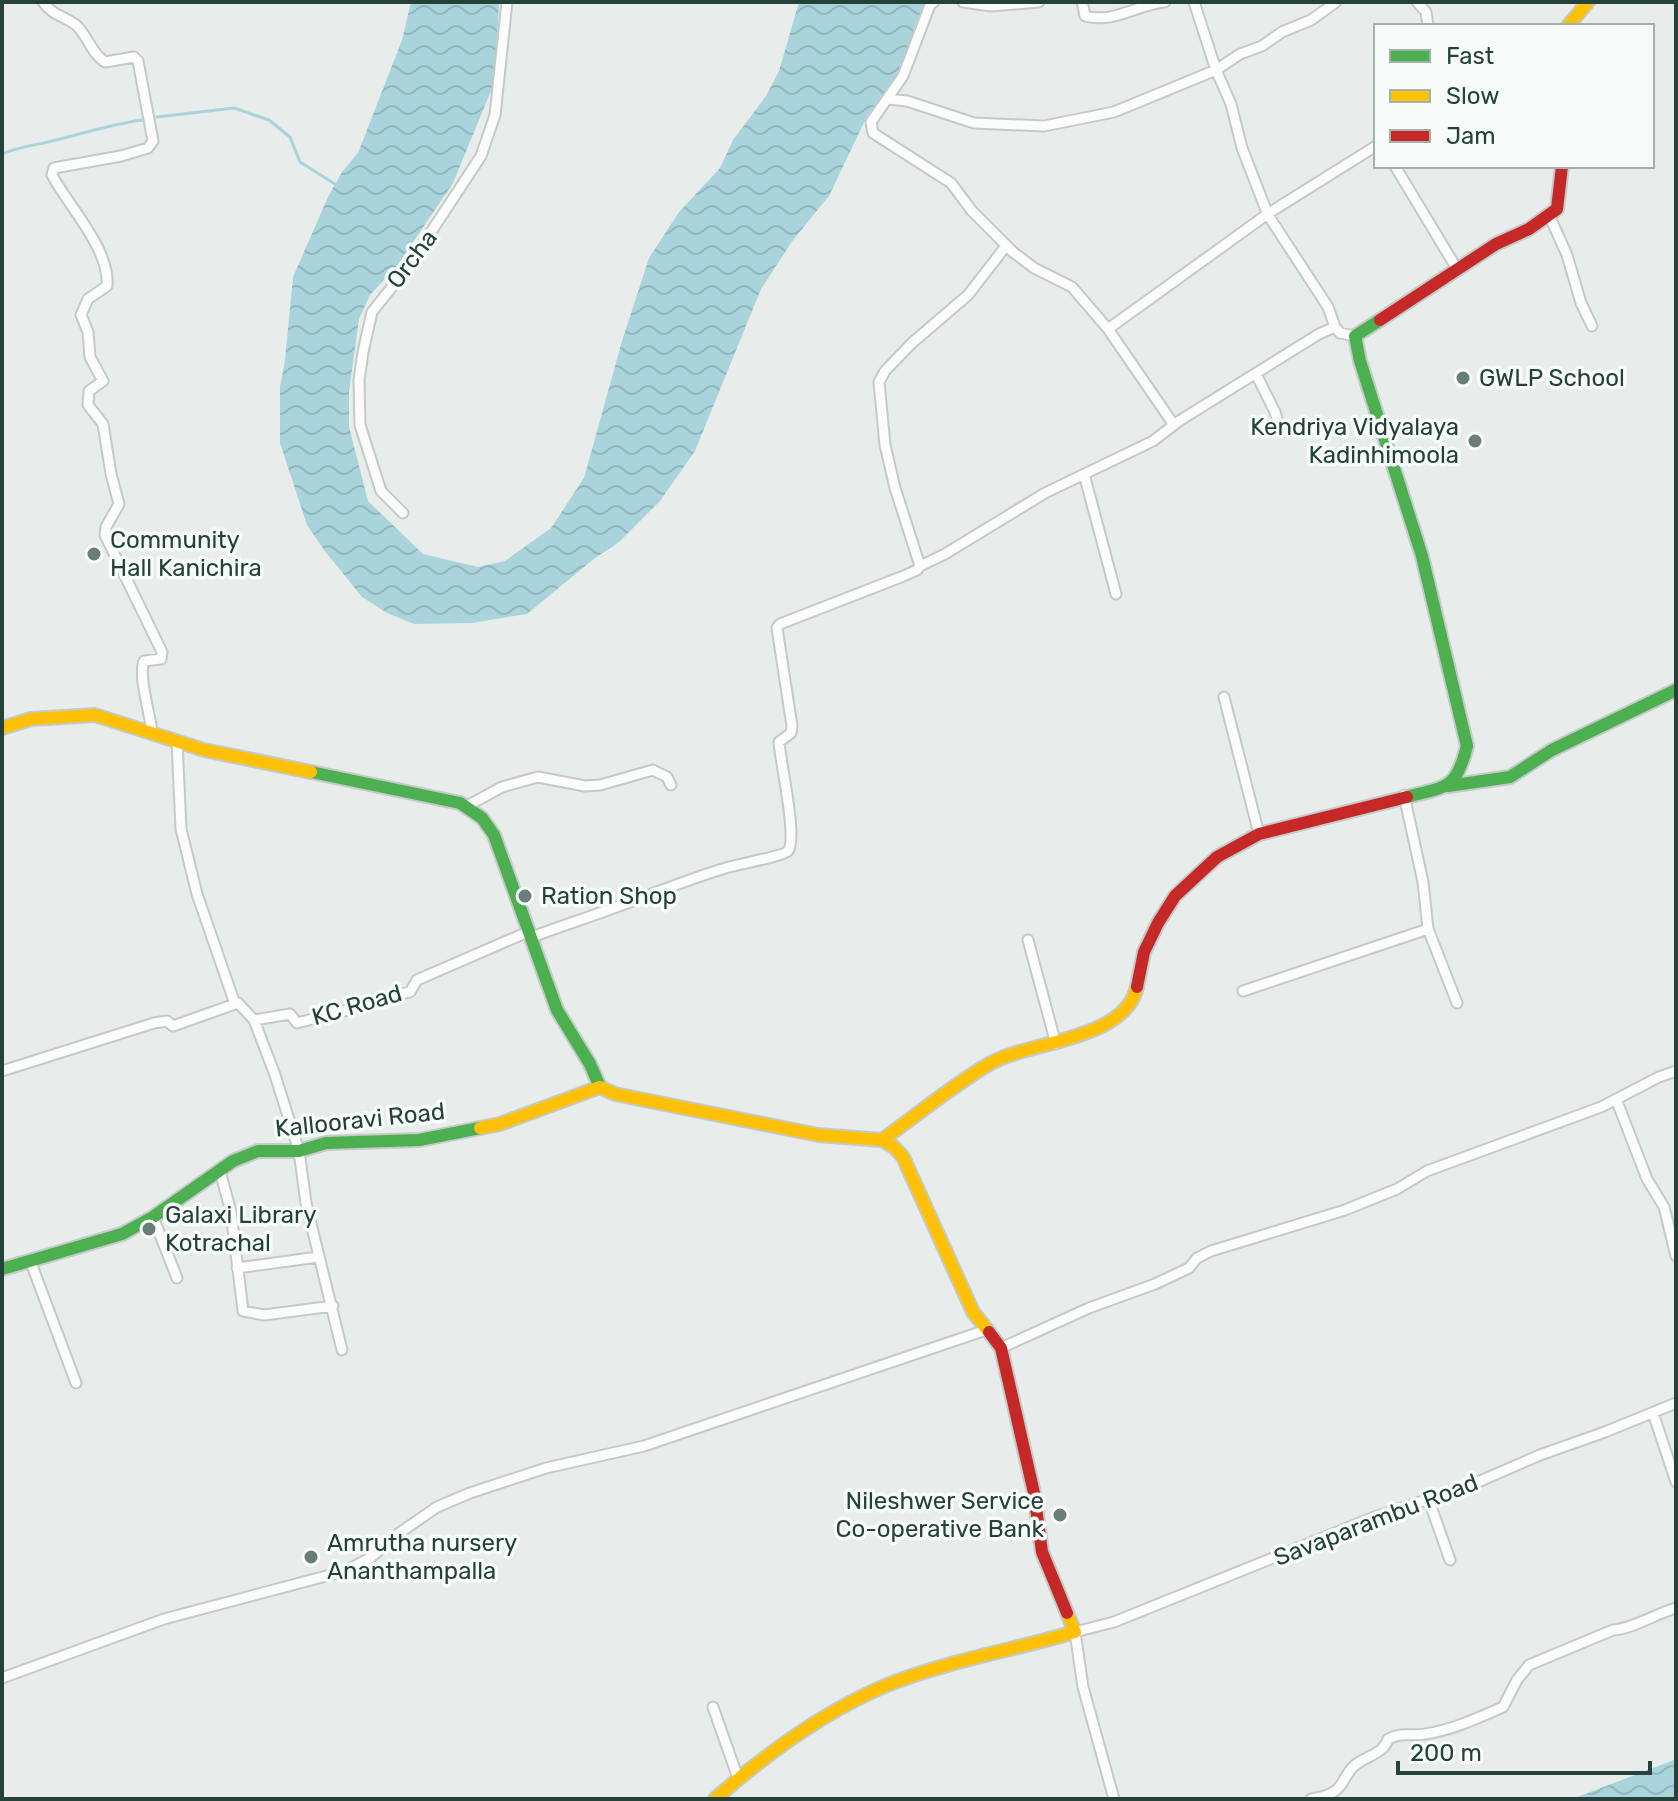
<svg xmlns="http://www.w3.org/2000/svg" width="1678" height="1801" font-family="Rubik,sans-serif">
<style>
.water{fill:url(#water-waves)}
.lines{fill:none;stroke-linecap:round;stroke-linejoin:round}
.stream{stroke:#a9d4db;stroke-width:3}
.street-casing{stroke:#c5cac8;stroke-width:13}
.fast-casing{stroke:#c3cbc8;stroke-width:16}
.slow-casing{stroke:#c3cbc8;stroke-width:16}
.jam-casing{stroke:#c3cbc8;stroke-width:16}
.street{stroke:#fcfcfc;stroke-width:9}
.fast{stroke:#4caf50;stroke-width:12}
.slow{stroke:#ffc107;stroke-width:12}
.jam{stroke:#c62828;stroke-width:12}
.poi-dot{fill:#697e78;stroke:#f7fbf9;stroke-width:3}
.labels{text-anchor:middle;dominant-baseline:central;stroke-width:7;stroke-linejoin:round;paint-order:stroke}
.street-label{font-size:24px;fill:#24423a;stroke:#f7fbf9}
.poi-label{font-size:24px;fill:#24423a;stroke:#f7fbf9;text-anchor:start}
</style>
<defs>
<pattern id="water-waves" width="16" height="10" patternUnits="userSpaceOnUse" patternTransform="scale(2)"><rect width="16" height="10" fill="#a9d4db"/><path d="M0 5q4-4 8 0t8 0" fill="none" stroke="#91b7bd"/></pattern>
</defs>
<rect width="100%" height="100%" fill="#e8edeb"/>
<path class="water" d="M411,2H499L495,81L453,183L397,266L370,295L359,319L349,392V427L368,501L423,554L478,567L505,561L551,528L584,478L622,341L649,258L679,212L720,168L733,140L766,96L779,71L799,2H928L902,69L867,116L829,196L793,240L761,289L695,451L660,501L619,542L595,558L527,614L472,623L414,624L387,613L362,597L324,550L307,525L280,443V387L285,360L293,277L328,197L342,172L358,153L402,40Z
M1676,1759V1799H1572L1666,1763Z"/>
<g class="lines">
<path class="stream" d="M157,117L234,108L269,120L290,137L300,162L335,184
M2,154C20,146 38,145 56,140C85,133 112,124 142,120"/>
<defs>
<path id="street" d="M43,2C52,15 64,16 76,25C88,36 91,53 105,62L134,57L138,61L153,141L148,148L121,156L54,168L52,175C69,207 110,249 107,286L88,299L81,315L88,332L90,357L103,381L89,391L88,405L103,424L111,474L119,504L106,527L105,535L162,652L161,659L144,661C138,676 150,713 152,732
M934,2L930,5L903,76L871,122L873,133L951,183L972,211L1013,252L1034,268L1072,287L1108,329L1174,425
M963,2L991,6L1039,2
M1082,2L1085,16C1114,24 1138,4 1165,2
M1194,2L1216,70L1231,104L1242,148L1268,215L1328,307L1335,327
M1417,2L1426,12L1428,26
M888,99L907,101L974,123L1044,126L1114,112L1216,70L1240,54L1262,46L1282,32L1311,20L1336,2
M1395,166L1457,269
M1549,215L1567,255L1581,303L1592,326
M1108,329L1269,213L1376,146
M1256,374L1275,412L1281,432
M1084,474L1116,594
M403,513L381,491L360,425L359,380L363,352L372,312L408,267L481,156L495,115L507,2
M920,566L945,554L1045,493L1153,441L1179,421L1319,334L1335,327L1340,333L1355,336
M1224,697L1259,834
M177,741L181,829L197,894L235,1004
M1404,795L1423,882L1428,929L1457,1003
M465,807L502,787L538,777L585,786L600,785L653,770L667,777L671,785
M532,937C561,926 590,917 619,906C656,893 691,878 729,867C739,864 784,856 788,851C798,838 780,761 779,742L791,733L792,726L777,628L780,624L901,577L917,570L920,566L895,488L885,445L879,382L885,371L912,343L968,295L1006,246
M1028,940L1056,1044
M1243,991L1428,929
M254,1020L275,1075L299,1151L306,1203L342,1350
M2,1071L154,1023L167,1021L173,1026L238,1003L254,1020L290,1014L297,1023L355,1008L375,999L410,992L417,980L530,931
M1616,1099L1647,1179L1664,1207L1676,1256
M220,1171L231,1212L243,1311L264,1315L333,1306
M153,1217L177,1278
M30,1260L76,1383
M237,1268L318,1257
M1001,1348L1089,1308L1155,1284L1189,1268L1197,1258L1211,1251L1345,1210L1397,1189L1427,1171L1601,1107L1659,1077L1676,1071
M1653,1413L1676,1482
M1428,1498L1450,1560
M2,1678L164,1619L345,1571L370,1558L395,1536L437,1507L470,1493L546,1468L644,1446L986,1330
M713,1707L738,1778
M1114,1799L1083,1687L1075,1632L1114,1622L1372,1518L1471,1485L1540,1455L1605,1432L1676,1403
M1311,1799C1319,1797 1327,1797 1335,1791C1343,1786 1346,1773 1354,1766C1365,1756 1384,1754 1388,1739C1404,1731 1410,1737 1425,1734C1452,1730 1478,1718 1503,1707L1517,1680L1529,1665L1613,1630C1632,1629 1655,1614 1676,1608"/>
<path id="fast" d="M1380,320L1355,336L1360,361L1422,556L1467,746C1456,790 1447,786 1407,797
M311,772L460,803L482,818L494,835L557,1010L590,1064L600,1087
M1448,786L1510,777L1552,750L1676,690
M2,1269L122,1234L153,1217L233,1161L258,1151H299L326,1143L419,1140L480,1128"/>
<path id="slow" d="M1568,26L1588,2
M2,728L31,719L95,715L204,750L311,772
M600,1087L615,1094L818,1135L882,1140L894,1147L903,1157L973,1312L989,1332
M480,1128L500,1124L600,1087
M882,1140C917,1115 952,1086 989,1064C1028,1041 1125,1041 1137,987
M715,1799C767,1753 823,1712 887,1685C947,1661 1013,1650 1075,1632L1067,1613"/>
<path id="jam" d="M1380,320L1496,244L1529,229L1557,209L1562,166
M1137,987L1144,952L1158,923L1175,896L1217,857L1259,834L1407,797
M989,1332L1001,1348L1034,1493L1042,1552L1067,1613"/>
</defs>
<use href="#street" class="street-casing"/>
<use href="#fast" class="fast-casing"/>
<use href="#slow" class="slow-casing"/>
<use href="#jam" class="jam-casing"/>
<use href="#street" class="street"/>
<use href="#fast" class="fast"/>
<use href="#slow" class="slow"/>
<use href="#jam" class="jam"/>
</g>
<g class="poi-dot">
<circle cx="1463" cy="378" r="8"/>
<circle cx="1475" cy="441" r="8"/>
<circle cx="94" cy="554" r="8"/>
<circle cx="525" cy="896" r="8"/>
<circle cx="149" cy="1229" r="8"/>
<circle cx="1060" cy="1515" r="8"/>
<circle cx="311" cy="1557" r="8"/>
</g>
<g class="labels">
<g class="street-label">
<text transform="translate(412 259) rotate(-53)">Orcha</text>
<text transform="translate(357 1005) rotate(-16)">KC Road</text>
<text transform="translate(360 1120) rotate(-6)">Kallooravi Road</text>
<text transform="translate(1376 1520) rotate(-21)">Savaparambu Road</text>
</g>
<g class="poi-label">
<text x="1479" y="378">GWLP School</text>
<text x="1459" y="427" text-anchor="end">Kendriya Vidyalaya<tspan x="1459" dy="28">Kadinhimoola</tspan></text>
<text x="110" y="540">Community<tspan x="110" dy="28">Hall Kanichira</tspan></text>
<text x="541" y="896">Ration Shop</text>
<text x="165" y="1215">Galaxi Library<tspan x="165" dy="28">Kotrachal</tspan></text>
<text x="1044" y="1501" text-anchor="end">Nileshwer Service<tspan x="1044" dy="28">Co-operative Bank</tspan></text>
<text x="327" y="1543">Amrutha nursery<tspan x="327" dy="28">Ananthampalla</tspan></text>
</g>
</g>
<rect width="1678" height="1801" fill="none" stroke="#24423a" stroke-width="8"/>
<rect x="1374" y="24" width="280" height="144" fill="#f7fbf9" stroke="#a3b1ad" stroke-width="2"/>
<rect x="1390" y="50" width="40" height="12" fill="#4caf50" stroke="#a3b1ad" stroke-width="2"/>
<text x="1446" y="64" font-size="24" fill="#24423a">Fast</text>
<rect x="1390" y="90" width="40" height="12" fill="#ffc107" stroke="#a3b1ad" stroke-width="2"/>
<text x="1446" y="104" font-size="24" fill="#24423a">Slow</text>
<rect x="1390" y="130" width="40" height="12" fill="#c62828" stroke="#a3b1ad" stroke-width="2"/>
<text x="1446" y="144" font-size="24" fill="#24423a">Jam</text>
<path d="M1398 1761v12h252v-12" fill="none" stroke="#24423a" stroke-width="4"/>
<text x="1410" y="1761" font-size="24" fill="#24423a" stroke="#f7fbf9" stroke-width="6" paint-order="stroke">200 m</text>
</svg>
